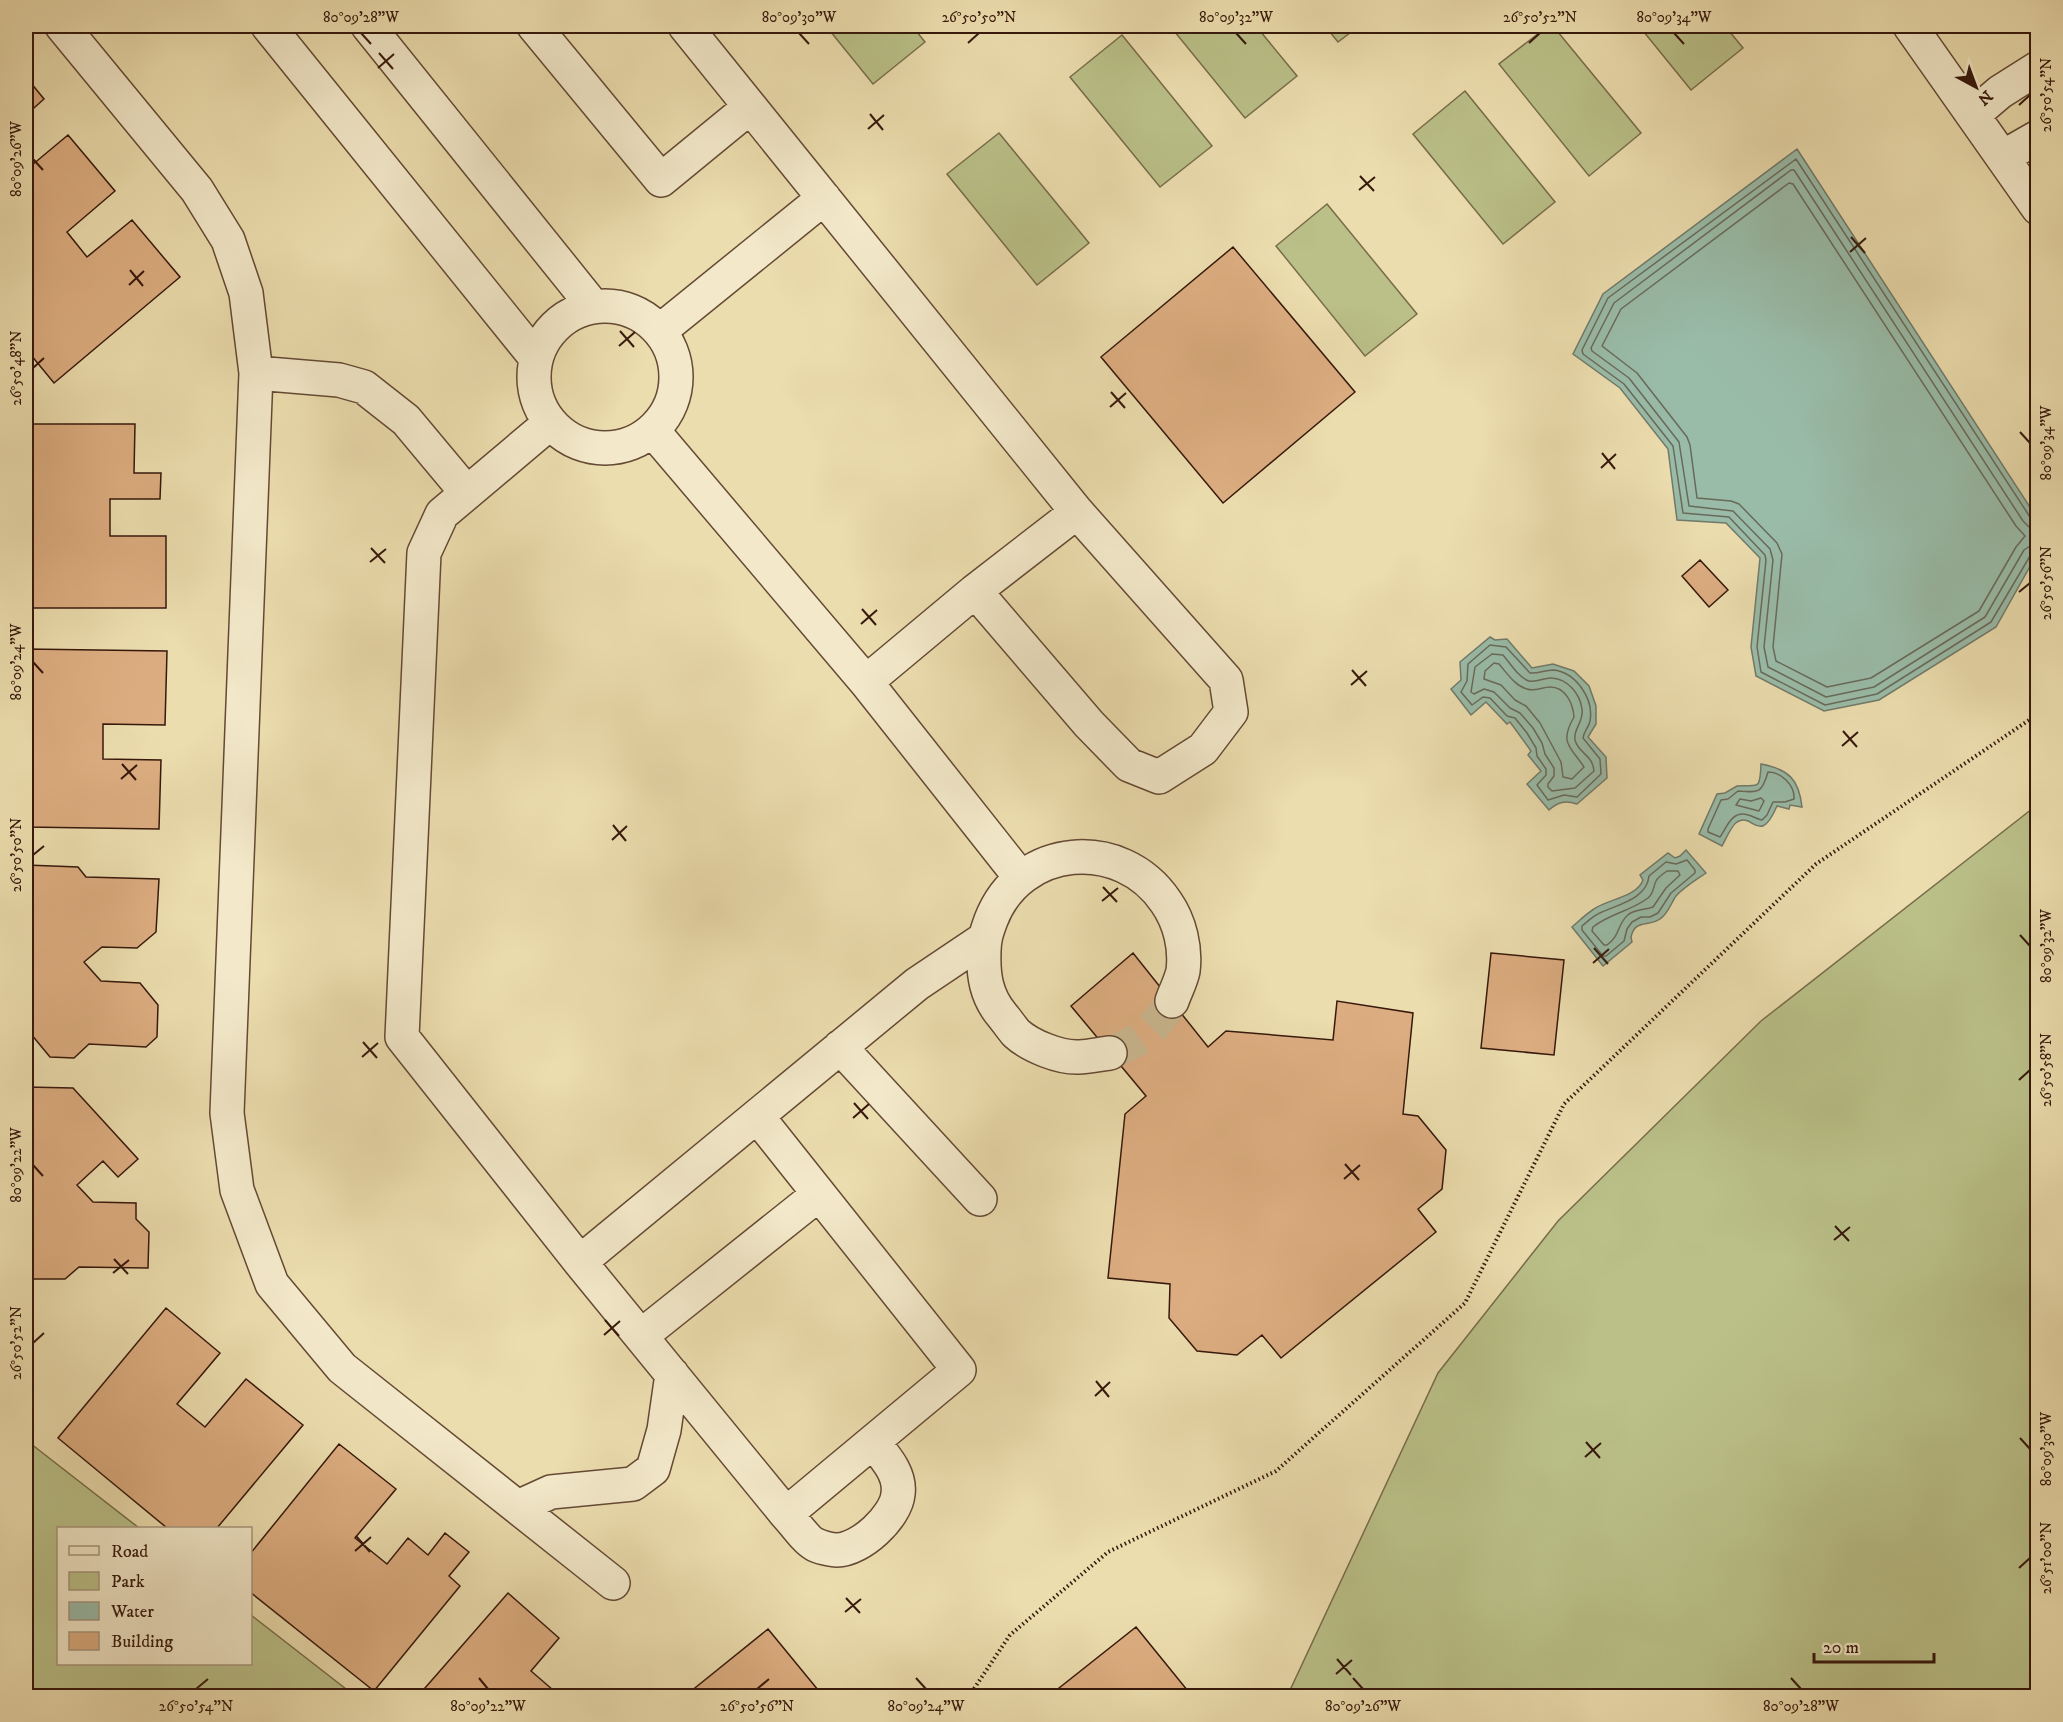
<svg xmlns="http://www.w3.org/2000/svg" width="2063" height="1722" font-family="'IM FELL DW Pica',serif">
<style>
.green{fill:#bac088;stroke:#786c4a;stroke-width:1.5}
.water{fill:#99bca9;stroke:#717a6a;stroke-width:1.5}
.lines{fill:none;stroke-linecap:round;stroke-linejoin:round}
.shore{stroke:#686a5a;stroke-width:1.5}
.building{fill:#dcad80;stroke:#36180c;stroke-width:1.5}
.minor-tunnel{stroke:#c8b68e;stroke-width:33;stroke-dasharray:33 16;stroke-linecap:butt}
.minor-casing{stroke:#644934;stroke-width:36}
.path{stroke:#36180c;stroke-width:4;stroke-dasharray:1.5 3;stroke-linecap:butt}
.minor{stroke:#f3e9ca;stroke-width:33}
.ticks{fill:none;stroke:#36180c;stroke-width:2}
.neatline{fill:none;stroke:#36180c;stroke-width:2}
.ticks-label{font-size:15px;text-anchor:middle;fill:#36180c}
</style>
<rect width="100%" height="100%" fill="#ecddae"/>
<filter id="stains"><feTurbulence type="fractalNoise" baseFrequency=".00333" numOctaves="4"/><feColorMatrix values="0 0 0 0 .2 0 0 0 0 .09 0 0 0 0 .02 0 0 0 .5 -.17"/></filter>
<radialGradient id="worn" r=".72"><stop offset=".6" stop-color="#630" stop-opacity="0"/><stop offset="1" stop-color="#630" stop-opacity=".3"/></radialGradient>
<path class="green" d="M826,26H912L925,42L873,84Z
M1170,26H1256L1297,76L1245,118Z
M1325,26H1359L1338,42Z
M1548,26H1553L1641,133L1589,176L1499,64Z
M1639,26H1725L1743,48L1691,90Z
M1122,35L1212,146L1160,187L1070,77Z
M1465,91L1555,202L1503,244L1413,134Z
M999,133L1089,243L1037,285L947,174Z
M1327,204L1417,314L1365,356L1276,246Z
M2037,805V1696H1281L1291,1688L1438,1373L1558,1221L1761,1021Z
M26,1440L139,1528H58V1664H250L251,1615L355,1696H26Z"/>
<path class="water" d="M1797,149L2037,518V554L1996,627L1879,700L1824,711L1756,676L1751,647L1760,558L1726,523L1677,520L1668,449L1620,388L1573,354L1603,294Z
M1490,637L1495,640L1507,639L1532,668L1553,664L1574,671L1589,686L1596,706V724L1588,737L1606,757L1607,778L1577,804C1565,800 1558,802 1549,810L1527,784L1541,771L1528,755L1531,751L1510,722L1507,724L1486,702L1471,715L1451,689L1461,680L1460,662Z
M1761,764C1788,769 1799,779 1802,807L1790,805L1789,809L1777,806C1759,847 1754,812 1737,822C1731,826 1726,839 1722,846L1699,834L1717,794L1725,793L1737,786C1758,784 1760,792 1761,764Z
M1686,850L1706,873C1696,880 1684,887 1676,896C1671,903 1668,914 1660,919C1648,927 1635,919 1631,937L1632,942L1603,966L1572,927C1579,921 1586,914 1594,909C1608,899 1637,897 1643,880L1640,875L1668,853L1675,858L1680,856Z"/>
<g class="lines">
<path class="shore" d="M1789,183L1793,184L2016,526L2025,536L2016,547L1979,611L1871,678L1827,687L1776,661L1773,647L1782,554L1777,543L1739,504L1731,501L1697,498L1690,445L1687,437L1637,373L1602,346L1621,309Z
M2038,521L2030,517L1796,159L1608,298L1582,350L1583,354L1624,384L1673,446L1683,513L1729,517L1765,555L1766,560L1757,647L1761,672L1825,705L1877,694L1991,622L2030,556L2038,552
M2038,528L2029,527L2023,521L1794,170H1791L1614,303L1591,348L1592,351L1629,378L1679,442L1689,506L1733,511L1770,549L1773,560L1764,647L1768,667L1826,697L1874,687L1985,617L2024,550L2030,546L2038,545
M1490,645L1506,647L1530,673C1538,674 1545,670 1553,670C1576,672 1594,699 1590,721C1589,727 1584,731 1583,738L1600,759L1601,774L1577,797L1564,795L1548,800L1537,785L1546,775V769L1537,756L1536,748L1527,733L1515,718L1507,716L1490,698L1483,697L1472,705L1461,692L1467,681L1468,664Z
M1492,654L1503,655C1510,663 1519,678 1529,681C1537,683 1545,677 1552,678C1568,679 1580,694 1582,709C1584,722 1573,729 1575,740C1578,753 1593,755 1594,771L1575,788L1552,791L1548,787V784L1554,776V768L1545,754L1542,743L1533,728L1520,713L1510,708L1494,692L1484,689L1474,694L1471,692L1475,667Z
M1494,663L1499,664C1507,673 1515,686 1527,689C1535,692 1542,687 1550,687C1566,687 1573,704 1574,717C1559,743 1570,746 1584,767L1572,779L1563,777L1561,762L1540,723L1526,706L1515,700L1501,685L1484,679L1485,671Z
M1768,772C1781,772 1795,785 1794,799L1785,802H1773L1767,815L1762,820C1756,819 1753,816 1748,815C1732,810 1727,827 1720,837L1708,832V829L1721,800L1728,799L1738,791C1759,793 1762,793 1768,772Z
M1761,798L1764,801L1759,811L1736,805L1740,799L1751,801Z
M1687,860L1695,870V873L1671,893L1658,913L1650,917H1641L1632,922L1627,929L1624,941L1606,956H1603L1582,930V926C1588,921 1594,915 1602,912C1620,904 1647,898 1649,876L1666,862L1676,864Z
M1667,871H1678L1680,875L1666,888L1653,907C1645,910 1637,909 1629,914C1617,923 1621,935 1607,945H1604L1592,931L1593,927C1609,914 1631,911 1648,898C1654,893 1653,887 1656,881C1658,877 1664,873 1667,871Z"/>
</g>
<path class="building" d="M26,77L44,99L26,115Z
M68,135L115,191L67,232L87,257L132,220L180,277L54,383L26,349V170Z
M1233,247L1355,392L1223,503L1101,357Z
M26,424H135L134,473H161L160,499H110V536H166V608H26Z
M1700,560L1728,590L1709,607L1682,576Z
M26,649L167,651L165,725L103,724V759L161,760L159,829L26,827Z
M26,865L78,867L86,877L159,879L156,932L137,948L102,947L84,962L101,981L140,983L158,1005L157,1037L146,1047L89,1044L74,1058L50,1057L26,1028Z
M1133,953L1208,1047L1226,1031L1333,1040L1337,1001L1413,1013L1403,1114L1418,1116L1446,1150L1442,1189L1418,1209L1436,1232L1281,1358L1262,1335L1237,1355L1197,1351L1169,1318L1170,1284L1108,1278L1125,1114L1146,1096L1071,1006Z
M1491,953L1564,960L1554,1055L1481,1048Z
M26,1087L73,1088L138,1159L118,1177L103,1161L77,1185L93,1202L136,1203V1219L149,1232L148,1268L79,1267L65,1279H26Z
M166,1308L220,1353L177,1404L205,1427L246,1379L303,1425L217,1528H167L58,1438Z
M339,1444L396,1489L355,1538L387,1564L408,1538L428,1555L445,1533L469,1552L449,1576L460,1586L374,1691L250,1592V1554Z
M508,1593L559,1638L531,1671L553,1690L547,1696H418Z
M1136,1627L1192,1696H1049Z
M768,1629L823,1696H685Z"/>
<g class="lines">
<path class="minor-tunnel" d="M1110,1053C1143,1040 1153,1031 1172,1001"/>
<defs>
<path id="minor" d="M62,26L197,190L228,240L246,293L256,373L339,380L364,387L406,420L467,493
M268,26L536,358
M368,26L593,306
M534,26L661,180L750,107
M685,26L1077,512
M1910,26L2038,208
M1973,115L2000,92L2038,68
M2003,157L2038,137
M534 377a71 71 0 1 1 142 0a71 71 0 1 1-142 0Z
M661,330L824,198
M256,373L227,1113L237,1190L272,1284L342,1368L613,1583
M550,423L442,514L424,553L402,1037L580,1262L786,1514L959,1370L757,1116
M653,431L866,682
M975,591L1089,724L1129,765L1159,777L1203,749L1231,712L1226,680L1077,512L975,591L866,682L1021,878
M840,1047L980,1199
M1110,1053C1100,1054 1089,1057 1079,1057C1060,1058 1030,1046 1016,1033C1011,1027 1007,1021 1002,1015C986,996 983,975 984,951C984,939 987,931 991,920C1020,844 1121,835 1166,902C1180,922 1186,948 1183,971C1181,981 1175,992 1172,1001
M580,1262L917,984L984,939
M641,1336L819,1194
M518,1507L551,1492L633,1484L653,1469L664,1430L672,1374
M786,1514C793,1521 806,1540 814,1544C819,1547 831,1550 837,1550C860,1550 896,1517 898,1494C901,1474 885,1457 873,1442"/>
</defs>
<use href="#minor" class="minor-casing"/>
<path class="path" d="M969,1696L1010,1635L1108,1552L1276,1471L1465,1303L1564,1104L1816,864L2038,714"/>
<use href="#minor" class="minor"/>
</g>
<path class="ticks" d="M361,33L371,44M799,33L809,44M1236,33L1246,44M1674,33L1684,44M968,43L979,33M1529,43L1540,33M379,53L393,69M378,68L394,54M2019,105L2030,95M870,114L883,130M868,129L884,115M33,159L43,170M1360,176L1374,191M1359,190L1375,177M1851,237L1865,253M1850,252L1866,238M130,270L143,286M129,285L144,271M620,331L634,347M619,346L635,332M33,368L44,358M1111,392L1125,408M1110,407L1126,393M2020,432L2030,443M1602,453L1615,469M1601,468L1616,454M371,548L385,563M370,562L386,549M2019,592L2030,583M862,609L876,625M861,624L877,610M33,662L43,673M1352,670L1366,686M1351,685L1367,671M1843,731L1857,747M1842,746L1858,732M122,764L136,780M121,779L137,765M613,825L626,841M612,840L627,826M33,855L44,846M1103,887L1117,902M1102,901L1118,888M2020,935L2030,946M1594,948L1608,964M1593,963L1609,949M363,1042L377,1058M362,1057L378,1043M2019,1080L2030,1070M854,1103L868,1119M853,1118L869,1104M1345,1164L1359,1180M33,1165L43,1176M1344,1179L1360,1165M1835,1226L1849,1241M1834,1240L1850,1227M114,1259L128,1274M113,1273L129,1260M605,1320L619,1336M604,1335L620,1321M33,1343L44,1333M1096,1381L1109,1397M1095,1396L1110,1382M2020,1438L2030,1449M1586,1442L1600,1458M1585,1457L1601,1443M356,1536L370,1552M355,1551L371,1537M2019,1568L2030,1558M846,1598L860,1613M845,1612L861,1599M1337,1659L1351,1675M1336,1674L1352,1660M479,1678L488,1689M916,1678L926,1689M1353,1678L1363,1689M1791,1678L1801,1689M196,1689L208,1679M757,1689L769,1679"/>
<rect width="2063" height="1722" fill="none" stroke="#ecddae" stroke-width="66"/>
<rect x="57" y="1527" width="195" height="138" fill="#f3e9ca" stroke="#a7957e" stroke-width="1.5"/>
<rect x="69" y="1546" width="30" height="9" fill="#f3e9ca" stroke="#a7957e" stroke-width="1.5"/>
<text x="111" y="1557" font-size="18" fill="#36180c">Road</text>
<rect x="69" y="1572" width="30" height="18" fill="#bac088" stroke="#a7957e" stroke-width="1.5"/>
<text x="111" y="1587" font-size="18" fill="#36180c">Park</text>
<rect x="69" y="1602" width="30" height="18" fill="#99bca9" stroke="#a7957e" stroke-width="1.5"/>
<text x="111" y="1617" font-size="18" fill="#36180c">Water</text>
<rect x="69" y="1632" width="30" height="18" fill="#dcad80" stroke="#a7957e" stroke-width="1.5"/>
<text x="111" y="1647" font-size="18" fill="#36180c">Building</text>
<g transform="translate(1976 87) rotate(139)" stroke="#f3e9ca" stroke-width="4.5" paint-order="stroke">
<path d="M0-4.5L10 22L0 15L-10 22Z" fill="#36180c"/>
<text y="-9" font-size="16" font-weight="bold" text-anchor="middle" fill="#36180c">N</text>
</g>
<path d="M1814 1653v9h120v-9" fill="none" stroke="#36180c" stroke-width="3"/>
<text x="1823" y="1653" font-size="18" fill="#36180c" stroke="#f3e9ca" stroke-width="4.5" paint-order="stroke">20 m</text>
<rect x="33" y="33" width="1997" height="1656" class="neatline"/>
<g class="ticks-label">
<text x="361" y="22">80°09'28"W</text>
<text x="799" y="22">80°09'30"W</text>
<text x="979" y="22">26°50'50"N</text>
<text x="1236" y="22">80°09'32"W</text>
<text x="1540" y="22">26°50'52"N</text>
<text x="1674" y="22">80°09'34"W</text>
<text transform="translate(2046 95) rotate(-90)" y="5">26°50'54"N</text>
<text transform="translate(16 159) rotate(-90)" y="5">80°09'26"W</text>
<text transform="translate(16 368) rotate(-90)" y="5">26°50'48"N</text>
<text transform="translate(2046 443) rotate(-90)" y="5">80°09'34"W</text>
<text transform="translate(2046 583) rotate(-90)" y="5">26°50'56"N</text>
<text transform="translate(16 662) rotate(-90)" y="5">80°09'24"W</text>
<text transform="translate(16 855) rotate(-90)" y="5">26°50'50"N</text>
<text transform="translate(2046 946) rotate(-90)" y="5">80°09'32"W</text>
<text transform="translate(2046 1070) rotate(-90)" y="5">26°50'58"N</text>
<text transform="translate(16 1165) rotate(-90)" y="5">80°09'22"W</text>
<text transform="translate(16 1343) rotate(-90)" y="5">26°50'52"N</text>
<text transform="translate(2046 1449) rotate(-90)" y="5">80°09'30"W</text>
<text transform="translate(2046 1558) rotate(-90)" y="5">26°51'00"N</text>
<text x="196" y="1711">26°50'54"N</text>
<text x="488" y="1711">80°09'22"W</text>
<text x="757" y="1711">26°50'56"N</text>
<text x="926" y="1711">80°09'24"W</text>
<text x="1363" y="1711">80°09'26"W</text>
<text x="1801" y="1711">80°09'28"W</text>
</g>
<rect width="100%" height="100%" filter="url(#stains)"/>
<rect width="100%" height="100%" fill="url(#worn)"/>
</svg>
